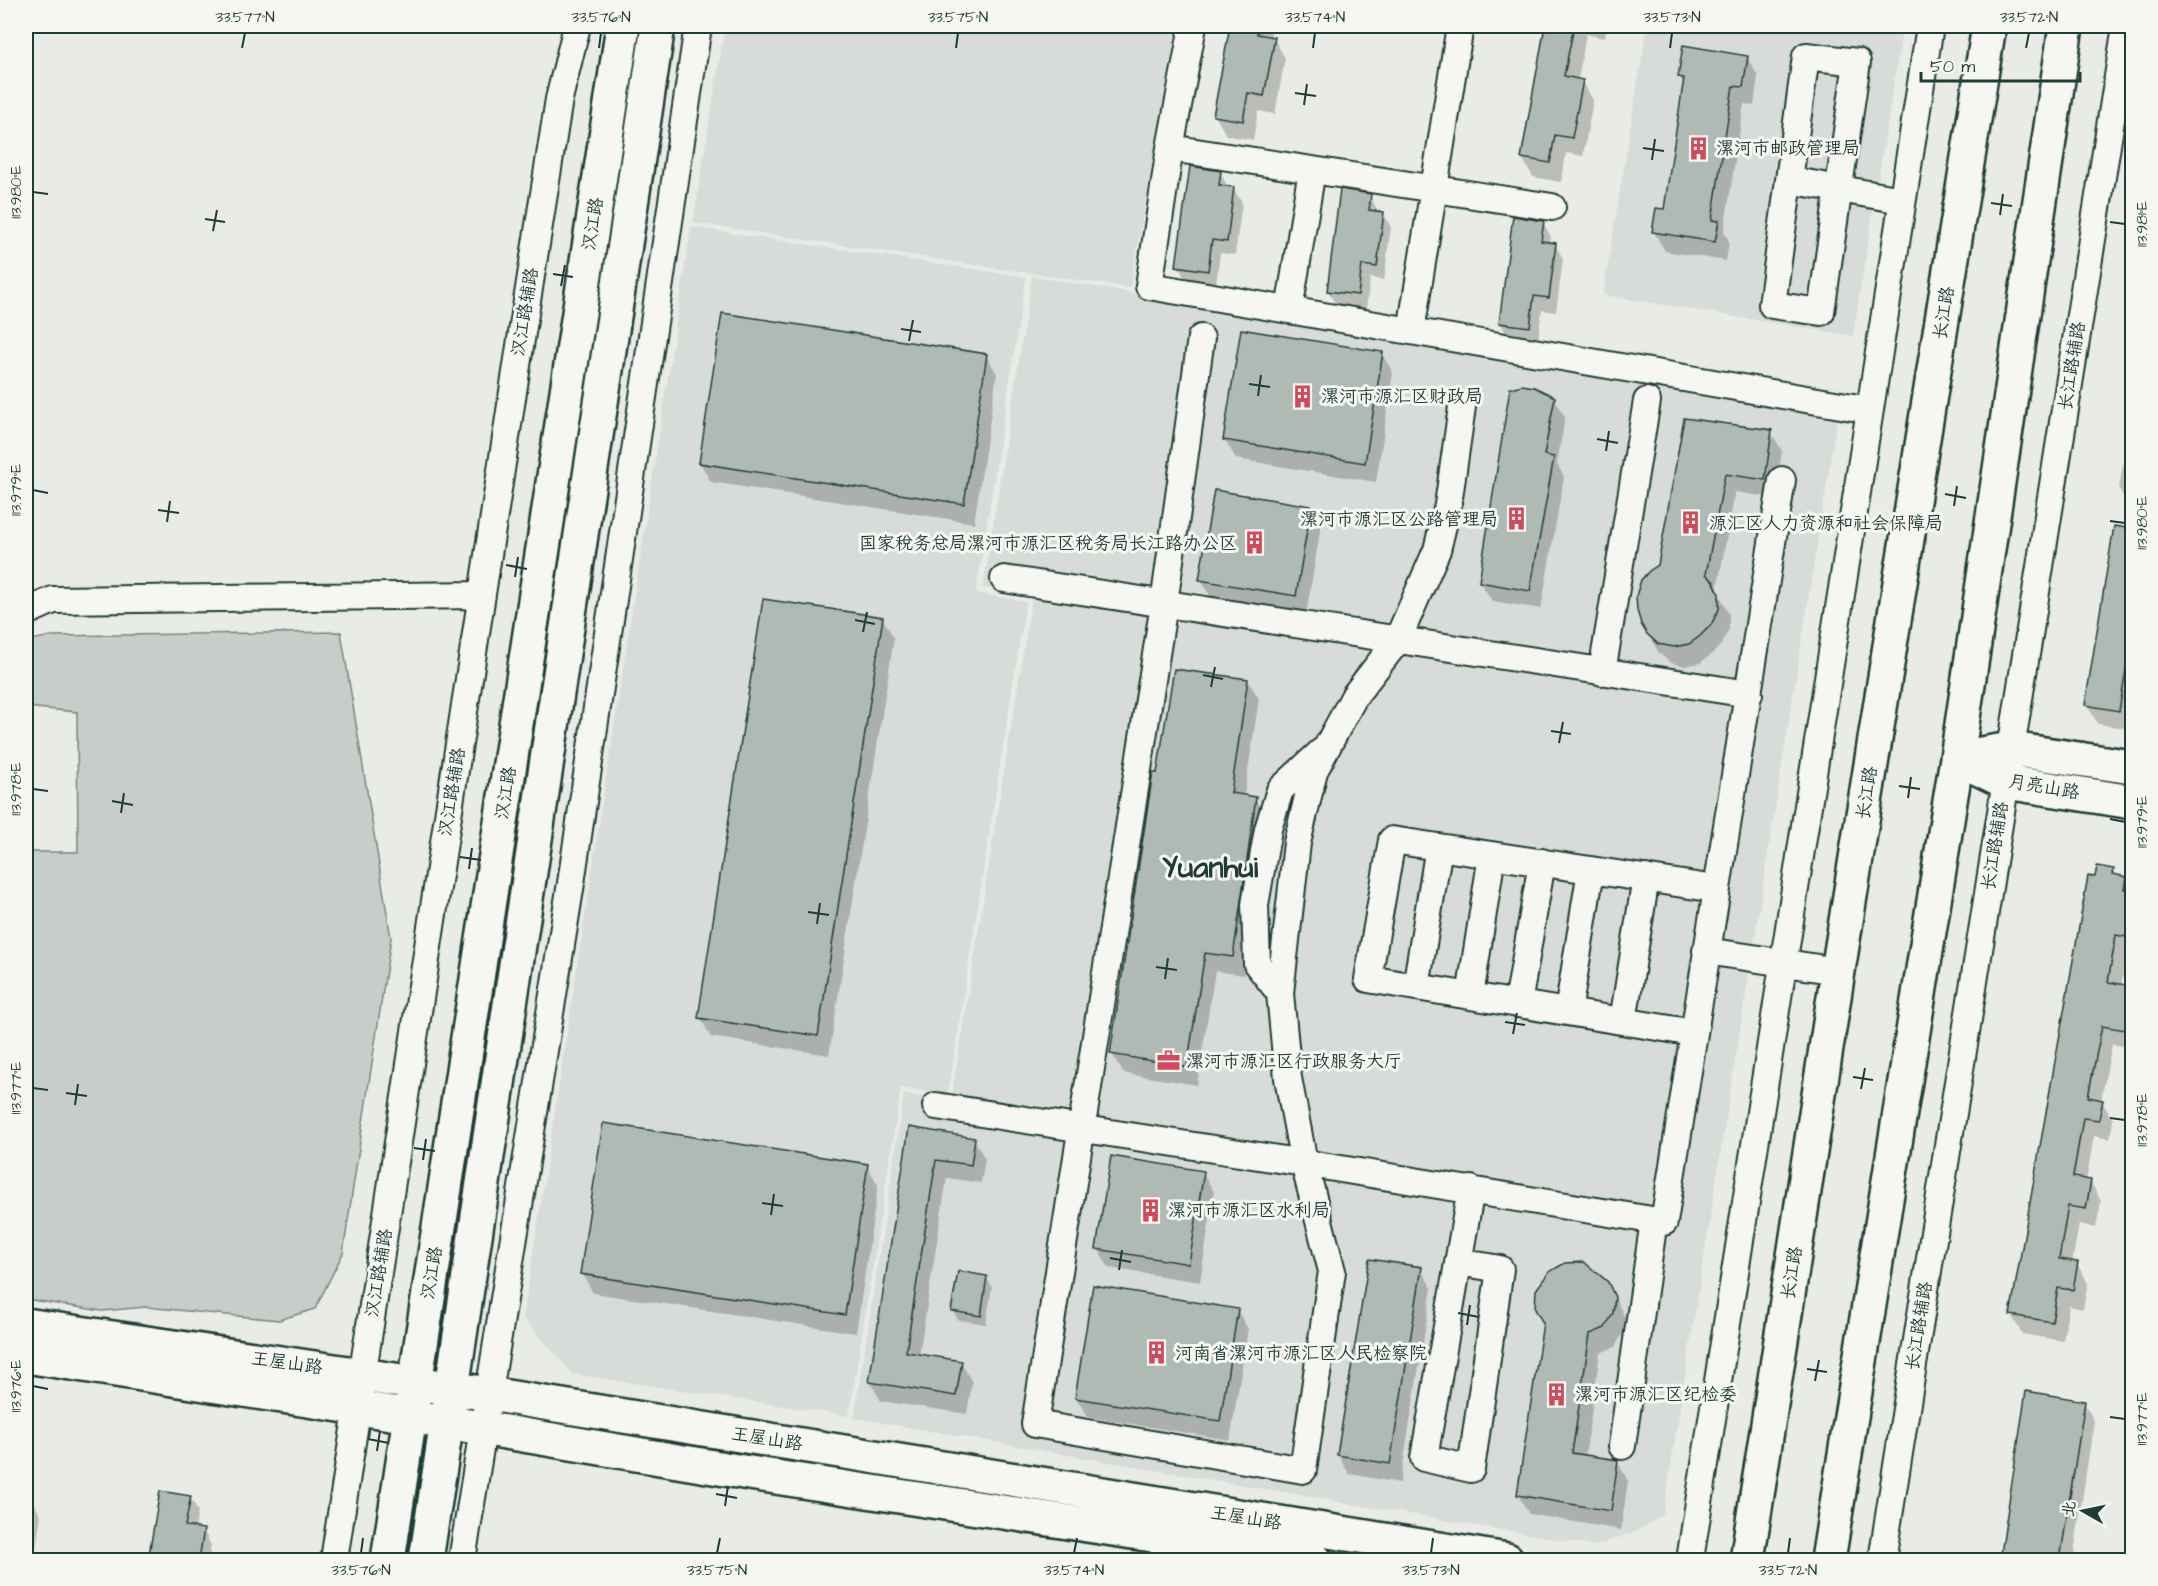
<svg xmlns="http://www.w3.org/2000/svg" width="2158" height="1586" font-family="'Architects Daughter','LXGW WenKai TC',sans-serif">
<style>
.built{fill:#d8dcd8}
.green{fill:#c7cec9;stroke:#73867e;stroke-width:1.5}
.shadow{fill:#0003}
.building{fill:#b0bab5;stroke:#1f3d34;stroke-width:1.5}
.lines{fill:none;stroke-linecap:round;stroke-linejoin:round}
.street-casing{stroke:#1f3d34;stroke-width:30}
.secondary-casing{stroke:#1f3d34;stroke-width:38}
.street{stroke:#f6f6f2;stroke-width:26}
.secondary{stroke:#f6f6f2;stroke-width:33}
.ticks{fill:none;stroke:#1f3d34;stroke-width:2}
.labels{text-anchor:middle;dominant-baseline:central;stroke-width:6;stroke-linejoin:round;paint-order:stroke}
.poi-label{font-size:18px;fill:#1f3d34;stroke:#f6f6f2;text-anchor:start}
.street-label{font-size:18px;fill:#1f3d34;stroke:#f6f6f2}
.town-label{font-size:30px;font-weight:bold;fill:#1f3d34;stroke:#f6f6f2}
.neatline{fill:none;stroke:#1f3d34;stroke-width:2}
.ticks-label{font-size:15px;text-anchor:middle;fill:#1f3d34}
</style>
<rect width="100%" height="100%" fill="#e9ebe7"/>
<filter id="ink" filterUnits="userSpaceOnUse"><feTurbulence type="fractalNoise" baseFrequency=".0167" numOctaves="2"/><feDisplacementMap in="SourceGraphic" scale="12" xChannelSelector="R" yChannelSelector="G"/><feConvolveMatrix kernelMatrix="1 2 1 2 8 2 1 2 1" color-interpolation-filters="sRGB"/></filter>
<g filter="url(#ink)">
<path class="built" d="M725,26H1177L1130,288L693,223Z
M1647,26H1903L1853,336L1603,295Z
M691,227L1026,277L976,593L1026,602L948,1095L901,1088L849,1416L573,1374L523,1318Z
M1032,276L1838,413L1663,1515L1639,1530L1595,1546L854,1418L904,1094L951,1101L1032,596L983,588Z"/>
<path class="green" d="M341,632L391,938L343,1253L315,1309L279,1320L146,1307L102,1311L26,1299V852H78L77,712L26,707V641L51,636Z"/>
<path class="shadow" d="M1231,26H1272L1270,38L1274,39L1285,58L1275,114L1258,111L1253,140L1226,135L1215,115Z
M1547,26H1607L1605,38L1586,34L1578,80L1582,81L1593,100L1583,156L1566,153L1561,182L1533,177L1522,158Z
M1747,57L1758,76L1754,106L1744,104L1724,232L1729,241L1726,261L1665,251L1654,232L1665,211L1685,86L1679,77Z
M1220,172L1228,187L1233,188L1242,203L1235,255L1220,253L1216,284L1186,280L1178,266Z
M1370,196L1378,212L1383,213L1391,227L1384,280L1370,278L1366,309L1336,305L1328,291Z
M1543,222L1551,237L1550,244H1555L1563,259L1556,312L1542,310L1538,340L1508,337L1500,322Z
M1382,354L1393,373L1376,482L1236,459L1225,440Z
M986,355L997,374L974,523L711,482L700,463Z
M1554,398L1565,417L1557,464L1564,477L1541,609L1492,601L1480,582Z
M2132,406V509L2130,508L2119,489Z
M1685,420L1771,432L1782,451L1775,498L1735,492L1717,590L1729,614V629L1722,644L1711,655L1700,663L1685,666L1671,663L1659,653L1642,624L1660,566Z
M1310,507L1321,526L1306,615L1212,599L1201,580Z
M2132,531V713L2130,729L2098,724L2087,705Z
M883,619L894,638L829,1055L711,1037L700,1017Z
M1248,680L1259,699L1244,797L1255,799L1266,818L1244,975L1215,971L1197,1085L1123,1073L1112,1054L1159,775Z
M2113,870L2117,876L2126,878L2132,889V954L2127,953L2121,986L2132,989V1048L2112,1044L2101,1100L2113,1120L2110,1139L2094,1136L2086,1181H2090L2101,1201L2096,1228L2079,1224L2072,1263L2077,1264L2088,1283L2083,1309L2069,1306L2063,1341L2022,1334L2011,1314L2096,879Z
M910,1129L974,1139L985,1159L981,1183L947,1178L919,1356L961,1362L972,1382L967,1414L881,1401L870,1382Z
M867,1166L878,1185L856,1333L593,1293L582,1273Z
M1203,1173L1214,1192L1200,1282L1109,1268L1098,1249Z
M1421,1269L1432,1288L1400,1483L1349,1474L1338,1455Z
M986,1277L992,1287L986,1324L958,1320L953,1311Z
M1607,1283L1625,1317L1623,1333L1615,1347L1600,1353L1585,1457L1617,1461L1628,1481L1621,1530L1529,1514L1518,1495Z
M1237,1310L1248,1329L1230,1440L1088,1417L1076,1398Z
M2027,1393L2084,1402L2094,1421L2074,1553L2120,1560H2002Z
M161,1492L190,1497L198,1511L195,1529L203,1530L211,1545L209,1560H150Z
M26,1500L33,1501L41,1516L34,1560H26Z"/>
<path class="building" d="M1230,26H1258L1257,34L1275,37L1264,96L1248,93L1243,121L1213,116Z
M1545,26H1574L1564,76L1583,80L1572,138L1555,135L1550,163L1521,158Z
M1683,45L1748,56L1743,87L1733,86L1712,220L1719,221L1715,242L1652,232L1656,208L1664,209L1684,78L1678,77Z
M1190,166L1221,171L1219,185L1234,187L1227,242L1212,240L1208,271L1176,266Z
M1340,189L1371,194L1369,210L1384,212L1377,267L1362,265L1358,295L1327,291Z
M1513,216L1544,221L1541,241L1556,243L1549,298L1534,296L1530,327L1499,323Z
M722,313L987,354L964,504L699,463Z
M1241,329L1383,352L1365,463L1223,440Z
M1522,385L1534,387L1555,397L1544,455L1554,457L1530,591L1479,582L1510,388Z
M1684,418L1772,430L1765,480L1725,474L1706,574L1714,582L1719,594V609L1711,625L1700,636L1689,644L1674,647L1658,644L1647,634L1641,624L1637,610L1636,596L1641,580L1649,571L1658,565Z
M1214,490L1311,506L1296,596L1199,580Z
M2114,526L2133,529V629L2119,711L2085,705Z
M763,599L883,617L818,1036L698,1018Z
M1174,669L1248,679L1231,793L1256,797L1233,957L1205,953L1187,1067L1110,1054L1153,772L1157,773Z
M2097,866L2114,869L2113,874L2127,877L2125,889L2133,890V938L2116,935L2108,982L2132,986L2125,1030L2102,1026L2088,1097L2103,1100L2099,1120L2083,1118L2073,1177L2091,1180L2086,1209L2068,1206L2059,1259L2078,1262L2073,1290L2058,1288L2052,1322L2010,1315L2088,876L2095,877Z
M603,1123L868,1164L845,1315L580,1274Z
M909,1127L975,1138L971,1165L936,1160L906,1352L962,1361L956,1396L869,1382Z
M1111,1156L1204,1171L1189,1264L1096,1249Z
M1369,1259L1422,1267L1390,1464L1337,1455Z
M1584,1262L1608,1282L1615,1297L1613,1313L1605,1328L1590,1334L1572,1453L1618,1460L1611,1511L1517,1495L1543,1323L1535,1309L1536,1290L1549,1272L1565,1263Z
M958,1271L987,1276L981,1316L951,1311Z
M1093,1285L1238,1309L1220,1421L1075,1398Z
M2026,1391L2085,1401L2060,1560H2000Z
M160,1491L191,1496L185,1526L204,1529L199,1560H148Z"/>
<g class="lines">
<defs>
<path id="street" d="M1193,26L1170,148L1149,286L1870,410
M1170,148L1552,207
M1789,180L1806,56L1857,62L1821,312L1772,305L1789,180L1902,200
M1289,310L1312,170
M1411,331L1460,26
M1201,338L1164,604L1035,1424L1303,1470L1332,1271L1304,1163L1288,1078L1280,993L1297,843L1314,771L1355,695L1397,641L1437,550L1448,505L1462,407
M1004,579L1749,694
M26,612L53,600L482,595
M1602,672L1647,401
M1706,951L1838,971
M1416,987L1439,847
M1280,993L1257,964L1255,905L1268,829L1280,790L1321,752
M1470,996L1492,855
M1518,1004L1542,862
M1568,1012L1591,870
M1623,1021L1646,878
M1694,1033L1368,979L1392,840L1716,889
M936,1106L1304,1163L1664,1222L1782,480
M1459,1262L1500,1269L1471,1469L1424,1458L1471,1189
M1622,1446L1654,1220
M334,1560L524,320L559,99L577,26
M462,1560L571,883L698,26
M1690,1560L1930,26
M1882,1560L2126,26"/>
<path id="secondary" d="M1957,758L2006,782L2132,802
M1957,758L2011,749L2132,767
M26,1325L489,1394L1507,1560
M26,1356L410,1416L743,1472L1315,1560
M388,1560L623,26
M426,1560L658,26
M1747,1560L1838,971L1989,26
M1828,1560L1957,758L2066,26"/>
</defs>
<use href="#street" class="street-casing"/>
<use href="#secondary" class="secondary-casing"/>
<use href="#street" class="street"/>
<use href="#secondary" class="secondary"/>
</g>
</g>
<path class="ticks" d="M242,48L245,33M599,48L601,33M956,48L958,33M1313,48L1315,33M1670,48L1672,33M2026,48L2029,33M1295,93L1316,96M1304,105L1307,84M1643,148L1664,151M1652,160L1655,139M33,192L48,194M1991,203L2012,206M2000,215L2003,194M205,219L225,222M2110,222L2125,224M213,231L217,210M553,274L573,277M561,286L565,265M901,329L921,332M909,341L913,320M1249,384L1270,387M1258,396L1261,375M1597,439L1618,443M1606,451L1609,431M33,490L48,493M1945,494L1966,498M1954,506L1957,486M158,510L179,513M2110,521L2125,523M167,522L170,501M506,565L527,569M515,577L518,557M855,620L875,624M863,632L867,612M1203,675L1223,679M1211,687L1215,667M1551,731L1571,734M1559,743L1563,722M1899,786L1920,789M33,789L48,791M1908,798L1911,777M112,801L133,805M121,813L124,793M2110,819L2125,822M460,857L481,860M469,869L472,848M808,912L829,915M817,924L820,903M1156,967L1177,970M1165,979L1168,958M1505,1022L1525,1025M1513,1034L1517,1013M1853,1077L1873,1080M33,1088L48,1090M1861,1089L1865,1068M66,1093L87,1096M75,1105L78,1084M2110,1118L2125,1120M414,1148L435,1151M423,1160L426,1139M762,1203L783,1206M771,1215L774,1194M1110,1258L1131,1262M1119,1270L1122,1250M1458,1313L1479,1317M1467,1325L1470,1305M1807,1369L1827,1372M1815,1381L1819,1360M33,1386L48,1389M2110,1417L2125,1419M368,1439L389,1443M377,1451L380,1431M716,1494L737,1498M725,1506L728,1486M361,1553L363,1538M717,1553L720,1538M1074,1553L1077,1538M1431,1553L1433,1538M1788,1553L1790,1538"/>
<defs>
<symbol id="building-bare" viewBox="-9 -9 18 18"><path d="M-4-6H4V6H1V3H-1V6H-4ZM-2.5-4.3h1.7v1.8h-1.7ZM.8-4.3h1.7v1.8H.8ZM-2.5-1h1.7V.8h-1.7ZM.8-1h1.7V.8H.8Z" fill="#d1495b" stroke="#f6f6f2" stroke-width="2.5" paint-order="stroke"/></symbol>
<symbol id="office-bare" viewBox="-9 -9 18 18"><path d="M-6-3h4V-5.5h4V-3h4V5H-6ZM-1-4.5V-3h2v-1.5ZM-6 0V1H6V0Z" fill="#d1495b" stroke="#f6f6f2" stroke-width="2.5" paint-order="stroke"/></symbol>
</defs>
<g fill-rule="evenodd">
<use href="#building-bare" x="1682" y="132" width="33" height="33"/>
<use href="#building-bare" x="1286" y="380" width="33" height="33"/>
<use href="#building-bare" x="1500" y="502" width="33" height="33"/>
<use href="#building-bare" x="1674" y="506" width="33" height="33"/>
<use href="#building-bare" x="1238" y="526" width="33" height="33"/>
<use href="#office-bare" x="1152" y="1044" width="33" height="33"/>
<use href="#building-bare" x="1134" y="1194" width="33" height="33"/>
<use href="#building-bare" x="1140" y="1336" width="33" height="33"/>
<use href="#building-bare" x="1540" y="1378" width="33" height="33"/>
</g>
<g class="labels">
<g class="poi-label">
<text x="1716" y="148">漯河市邮政管理局</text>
<text x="1321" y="396">漯河市源汇区财政局</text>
<text x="1498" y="519" text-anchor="end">漯河市源汇区公路管理局</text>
<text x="1709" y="523">源汇区人力资源和社会保障局</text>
<text x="1237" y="543" text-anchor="end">国家税务总局漯河市源汇区税务局长江路办公区</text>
<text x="1186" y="1061">漯河市源汇区行政服务大厅</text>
<text x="1168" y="1210">漯河市源汇区水利局</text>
<text x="1175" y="1353">河南省漯河市源汇区人民检察院</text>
<text x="1575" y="1394">漯河市源汇区纪检委</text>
</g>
<g class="street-label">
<text transform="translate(593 224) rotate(-81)">汉江路</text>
<text transform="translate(525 312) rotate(-81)">汉江路辅路</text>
<text transform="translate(1944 313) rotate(-81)">长江路</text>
<text transform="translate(2072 366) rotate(-81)">长江路辅路</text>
<text transform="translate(2044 787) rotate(10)">月亮山路</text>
<text transform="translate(452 792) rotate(-81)">汉江路辅路</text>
<text transform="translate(506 793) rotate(-81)">汉江路</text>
<text transform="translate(1867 793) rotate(-81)">长江路</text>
<text transform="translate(1995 846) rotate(-81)">长江路辅路</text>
<text transform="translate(379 1273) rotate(-81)">汉江路辅路</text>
<text transform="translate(432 1273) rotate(-81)">汉江路</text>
<text transform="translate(1792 1273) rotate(-81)">长江路</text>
<text transform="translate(1919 1326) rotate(-81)">长江路辅路</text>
<text transform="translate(287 1363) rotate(8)">王屋山路</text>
<text transform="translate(767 1439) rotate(9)">王屋山路</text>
<text transform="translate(1246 1518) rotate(9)">王屋山路</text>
</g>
<g class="town-label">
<text x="1210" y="868">Yuanhui</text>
</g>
</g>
<rect width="2158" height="1586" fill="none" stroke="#f6f6f2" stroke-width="66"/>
<g transform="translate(2083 1511) rotate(279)" stroke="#f6f6f2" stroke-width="4.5" paint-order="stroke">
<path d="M0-4.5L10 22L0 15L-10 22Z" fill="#1f3d34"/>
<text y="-9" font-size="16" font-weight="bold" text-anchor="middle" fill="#1f3d34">北</text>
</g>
<path d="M1921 72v9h159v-9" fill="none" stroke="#1f3d34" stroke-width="3"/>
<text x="1930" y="72" font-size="18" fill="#1f3d34" stroke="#f6f6f2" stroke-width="4.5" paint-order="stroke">50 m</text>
<rect x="33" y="33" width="2092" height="1520" class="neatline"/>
<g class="ticks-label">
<text x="245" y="22">33.577°N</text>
<text x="601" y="22">33.576°N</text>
<text x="958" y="22">33.575°N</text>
<text x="1315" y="22">33.574°N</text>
<text x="1672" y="22">33.573°N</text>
<text x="2029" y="22">33.572°N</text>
<text transform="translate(16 192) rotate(-90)" y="5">113.980°E</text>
<text transform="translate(2142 224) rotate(-90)" y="5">113.981°E</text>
<text transform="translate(16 490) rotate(-90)" y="5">113.979°E</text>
<text transform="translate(2142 523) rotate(-90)" y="5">113.980°E</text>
<text transform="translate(16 789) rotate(-90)" y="5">113.978°E</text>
<text transform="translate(2142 822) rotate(-90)" y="5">113.979°E</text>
<text transform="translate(16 1088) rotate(-90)" y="5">113.977°E</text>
<text transform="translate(2142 1120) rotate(-90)" y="5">113.978°E</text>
<text transform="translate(16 1386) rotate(-90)" y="5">113.976°E</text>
<text transform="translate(2142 1419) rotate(-90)" y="5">113.977°E</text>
<text x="361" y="1575">33.576°N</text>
<text x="717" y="1575">33.575°N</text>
<text x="1074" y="1575">33.574°N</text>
<text x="1431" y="1575">33.573°N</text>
<text x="1788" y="1575">33.572°N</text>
</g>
</svg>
